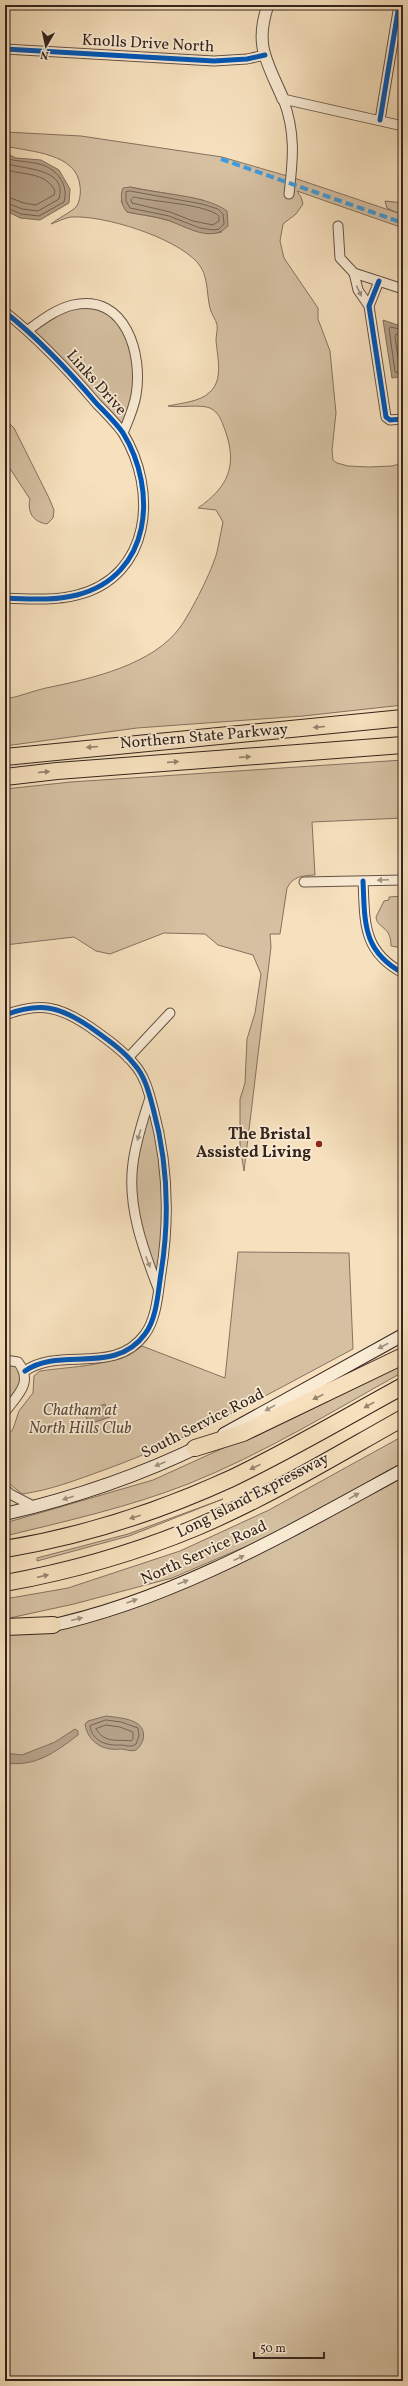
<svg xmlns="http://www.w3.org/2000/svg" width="408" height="2386" font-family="Vollkorn,serif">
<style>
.green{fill:#d5c0a2;stroke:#847260;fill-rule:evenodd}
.water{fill:#b4a087;stroke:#816e5d}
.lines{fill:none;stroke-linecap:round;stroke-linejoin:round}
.shore{stroke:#746252;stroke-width:1}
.minor-casing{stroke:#645345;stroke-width:11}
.tertiary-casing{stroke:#645345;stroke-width:13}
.secondary-casing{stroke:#34241d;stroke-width:14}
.motorway-casing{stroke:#34241d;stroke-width:18}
.minor{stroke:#f9ebd4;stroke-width:9}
.tertiary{stroke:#f9ebd4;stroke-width:11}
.secondary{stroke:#f9ebd4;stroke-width:12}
.motorway{stroke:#f6e0bd;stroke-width:16}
.quiet{stroke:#3e9cdf;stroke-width:4;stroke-dasharray:8 4;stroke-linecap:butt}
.cycleway-casing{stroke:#f9ebd4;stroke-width:8}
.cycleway{stroke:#0057b8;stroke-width:5}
.oneway{fill:#a09182}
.oneway2{fill:#95826d}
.poi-dot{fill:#8f2418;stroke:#f9ebd4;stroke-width:1.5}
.labels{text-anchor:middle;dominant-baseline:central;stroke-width:3.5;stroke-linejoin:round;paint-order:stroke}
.street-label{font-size:16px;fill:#34241d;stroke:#f9ebd4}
.poi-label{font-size:16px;font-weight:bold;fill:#34241d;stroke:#f9ebd4;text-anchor:end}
.park-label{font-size:16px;font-style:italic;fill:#5c4b3e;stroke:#f9ebd4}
</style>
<rect width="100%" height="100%" fill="#f6e0bd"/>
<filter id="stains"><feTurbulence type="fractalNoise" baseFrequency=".005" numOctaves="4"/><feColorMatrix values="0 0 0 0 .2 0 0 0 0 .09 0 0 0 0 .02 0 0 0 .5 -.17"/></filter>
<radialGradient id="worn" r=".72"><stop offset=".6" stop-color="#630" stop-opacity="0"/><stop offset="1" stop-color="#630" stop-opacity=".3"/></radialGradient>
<path class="green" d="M5,132L81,136L222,157L294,178L398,213L387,208L385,201L403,203V228L297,191L301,197L303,204L296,214L283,224L280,241L284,258L318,308V319L330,351L336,413L332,450L333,460L337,463L348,466L369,467L392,466L403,463V705L303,716L137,728L5,746V699C19,697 32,691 46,688C90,679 154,665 181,626C192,610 212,571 217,552C219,542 221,532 223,522L216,510L198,508C228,487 238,466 225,430C222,422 219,412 210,408C200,404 180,408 168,406C181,403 200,402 210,392C224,379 217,356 216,340C216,335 218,329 217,325C216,319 211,314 210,308C206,292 209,275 197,262C174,237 104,215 71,217C64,218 57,222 51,224C57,219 71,212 76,207C80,202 81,192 80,186C77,153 31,152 5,146ZM130,187L203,200L222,232C202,237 186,226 167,220C154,216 141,215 127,212L121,201Z
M85,304L120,319L137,373L123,433L28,330L44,318Z
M5,419L14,428L49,498L54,510L53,518L47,524C33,522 27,512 30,499L5,461Z
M403,760V818L312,822L315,875C302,876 293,876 287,888L280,934H270L271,947L244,1171L240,1146V1099L245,1083L247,1039L255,1013L261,974L253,955L218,945L205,934L164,933L110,954L96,951L74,937L5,945V789L71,782Z
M403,896V948L391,946C391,925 377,929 376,917L384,901L389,900V897Z
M150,1098L166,1183L158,1289L140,1243L132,1172Z
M238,1252L349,1253L353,1349C272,1392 190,1439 104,1470C76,1480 51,1490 22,1494L5,1480V1439L13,1429L19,1411L33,1393L34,1376L40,1371C74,1366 113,1367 142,1346L225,1378Z
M5,1360L18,1362L26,1380L5,1413Z
M403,1361V1372C333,1411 263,1454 188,1484C129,1507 67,1521 5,1536V1523L153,1480L230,1445Z
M403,1436V1463L261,1540L172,1578L74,1604L5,1619V1599L68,1588L180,1551L269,1510Z
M403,1470V2381H5V1635L184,1582Z
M223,1499L129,1536L37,1561V1558L128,1534Z"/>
<path class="water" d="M5,153L16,158L41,160L59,170L70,189L69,203L40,220L20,218L5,210Z
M130,187C158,194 206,195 227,211L228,226C211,244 186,226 167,220C154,216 141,215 127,212C121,205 120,196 123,188Z
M383,320L403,327V376L392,378Z
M105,1404L110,1417L89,1424L84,1411Z
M106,1716C121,1718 148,1719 143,1740C142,1743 139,1748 136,1750C131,1752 125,1749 120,1749C104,1751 88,1743 85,1724L88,1721Z
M75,1729L78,1731V1735C54,1753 36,1767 5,1763V1753L22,1755L55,1742Z"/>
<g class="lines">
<path class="shore" d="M5,158C17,162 28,161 39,164C57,168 69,185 64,202L39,216L21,214L5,207
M5,163C23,170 68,167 59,199L38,211L22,209L5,202
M5,169C23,176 45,171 55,191L54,195L36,205L24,203L5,196
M130,191L202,204L218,209L223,214L224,224L219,229L214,230L200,228L169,216L130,208L126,201V192Z
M134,197C154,202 206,204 219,216V221L213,225L193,221L170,212L132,203L131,200Z
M403,330L391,327L389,328L395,372L403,373
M403,335L396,334L395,336L399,366L403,368
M106,1720L121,1722L138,1728L139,1736L136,1744C131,1748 126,1745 121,1745C108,1746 92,1742 90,1726Z
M106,1725L120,1727L133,1732V1739L131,1741C117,1739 105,1744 96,1729Z"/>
<defs>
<path id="minor" d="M5,49L214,61L247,59L265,55
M283,99L403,126
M283,99C296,132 293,160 289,194
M380,120L399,5
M338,226L340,258L354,273L403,289
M354,273L358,290L369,306
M379,281L369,306L386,417L390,420L403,419
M5,312C39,339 69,371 97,404C106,413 116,423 123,433C158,490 152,576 77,595C53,601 30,599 5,598
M28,330C42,320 56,309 73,305C126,293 143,355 136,395C134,408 128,421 123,433
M363,881C365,922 362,951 403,973
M304,882L403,880
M5,1015C40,1002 59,1006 90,1027C105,1038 122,1049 134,1064C145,1076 149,1093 153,1108C168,1163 170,1217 161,1273C158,1292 157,1318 145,1334C115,1376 60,1346 25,1371
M128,1058L170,1013
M150,1098C143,1119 136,1141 133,1163C127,1206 143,1249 158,1288
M5,1360L18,1362C34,1383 17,1395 5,1412
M5,1489L10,1494L35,1507"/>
<path id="tertiary" d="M268,5C254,46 267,61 283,99"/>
<path id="secondary" d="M224,1434L403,1335
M5,1514C73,1498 139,1476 202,1445
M45,1627C174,1600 289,1532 403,1470"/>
<path id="motorway" d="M5,757L403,718
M5,777L57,771L403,745
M195,1448L243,1433L403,1356
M5,1549C83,1536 158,1512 230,1479C289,1451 346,1417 403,1386
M5,1583C71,1571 135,1553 197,1527C268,1497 335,1456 403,1418
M5,1627L53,1625"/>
</defs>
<use href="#minor" class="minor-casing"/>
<use href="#tertiary" class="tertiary-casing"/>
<use href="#secondary" class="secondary-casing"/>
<use href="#motorway" class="motorway-casing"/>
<use href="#minor" class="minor"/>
<use href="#tertiary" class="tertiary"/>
<use href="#secondary" class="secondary"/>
<use href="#motorway" class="motorway"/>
<path class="quiet" d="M221,159L403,223"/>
<defs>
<path id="cycleway" d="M5,49L214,61L247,59L265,55
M380,120L399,5
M379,281L369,306L386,417L390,420L403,419
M5,312C39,339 69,371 97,404C106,413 116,423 123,433C158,490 152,576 77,595C53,601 30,599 5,598
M363,881C365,922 362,951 403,973
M5,1015C40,1002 59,1006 90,1027C105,1038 122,1049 134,1064C145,1076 149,1093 153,1108C168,1163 170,1217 161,1273C158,1292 157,1318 145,1334C115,1376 60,1346 25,1371"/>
</defs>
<use href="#cycleway" class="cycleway-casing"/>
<use href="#cycleway" class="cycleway"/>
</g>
<defs><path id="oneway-solid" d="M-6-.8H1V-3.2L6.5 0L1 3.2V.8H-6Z"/></defs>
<g class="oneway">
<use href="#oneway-solid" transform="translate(359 291) rotate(65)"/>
<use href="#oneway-solid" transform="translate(383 880) rotate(178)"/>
<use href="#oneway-solid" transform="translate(139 1135) rotate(107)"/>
<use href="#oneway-solid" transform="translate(148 1262) rotate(69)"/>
<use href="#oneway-solid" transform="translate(383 1346) rotate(152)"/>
<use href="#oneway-solid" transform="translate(270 1408) rotate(151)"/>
<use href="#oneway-solid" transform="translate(160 1464) rotate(157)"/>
<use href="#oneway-solid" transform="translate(354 1496) rotate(-29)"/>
<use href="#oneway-solid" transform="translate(68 1498) rotate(163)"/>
<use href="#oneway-solid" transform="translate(239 1558) rotate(-25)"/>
<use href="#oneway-solid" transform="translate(183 1582) rotate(-21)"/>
<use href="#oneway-solid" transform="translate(132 1601) rotate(-20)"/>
<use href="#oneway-solid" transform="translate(77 1619) rotate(-14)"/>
</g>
<g class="oneway2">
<use href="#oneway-solid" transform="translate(319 727) rotate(175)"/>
<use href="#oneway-solid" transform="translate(92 747) rotate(175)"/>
<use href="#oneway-solid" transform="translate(245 757) rotate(-4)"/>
<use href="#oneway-solid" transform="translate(173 762) rotate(-4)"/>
<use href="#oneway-solid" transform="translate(44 772) rotate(-5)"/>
<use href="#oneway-solid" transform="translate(318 1397) rotate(154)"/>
<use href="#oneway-solid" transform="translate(369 1405) rotate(151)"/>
<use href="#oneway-solid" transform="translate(255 1467) rotate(154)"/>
<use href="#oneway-solid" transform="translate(135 1517) rotate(162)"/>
<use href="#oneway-solid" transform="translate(43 1576) rotate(-13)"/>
</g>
<circle class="poi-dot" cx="319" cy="1144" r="4"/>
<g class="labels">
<g class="street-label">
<text transform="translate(148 44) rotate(3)">Knolls Drive North</text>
<text transform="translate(96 383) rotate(48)">Links Drive</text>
<text transform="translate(204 737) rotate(-5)">Northern State Parkway</text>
<text transform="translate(203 1424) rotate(-27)">South Service Road</text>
<text transform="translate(253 1496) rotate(-27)">Long Island Expressway</text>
<text transform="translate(204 1553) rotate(-24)">North Service Road</text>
</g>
<g class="poi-label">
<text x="311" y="1135">The Bristal<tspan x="311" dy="18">Assisted Living</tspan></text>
</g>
<g class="park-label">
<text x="80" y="1411">Chatham at<tspan x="80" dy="18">North Hills Club</tspan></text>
</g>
</g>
<rect width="408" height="2386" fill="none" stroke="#f6e0bd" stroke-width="20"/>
<rect x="6" y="6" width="396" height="2374" fill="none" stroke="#34241d" stroke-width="2"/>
<rect x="10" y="10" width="388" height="2366" fill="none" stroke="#34241d"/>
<g transform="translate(46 46) rotate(189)" stroke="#f9ebd4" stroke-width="3" paint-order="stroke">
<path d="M0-3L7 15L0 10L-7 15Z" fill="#34241d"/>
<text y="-6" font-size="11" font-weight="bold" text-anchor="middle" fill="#34241d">N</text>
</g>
<path d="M254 2352v6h70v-6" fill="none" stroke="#34241d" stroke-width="2"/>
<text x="260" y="2352" font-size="12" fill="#34241d" stroke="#f9ebd4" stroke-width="3" paint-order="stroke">50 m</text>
<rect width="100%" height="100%" filter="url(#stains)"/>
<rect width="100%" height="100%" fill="url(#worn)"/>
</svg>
